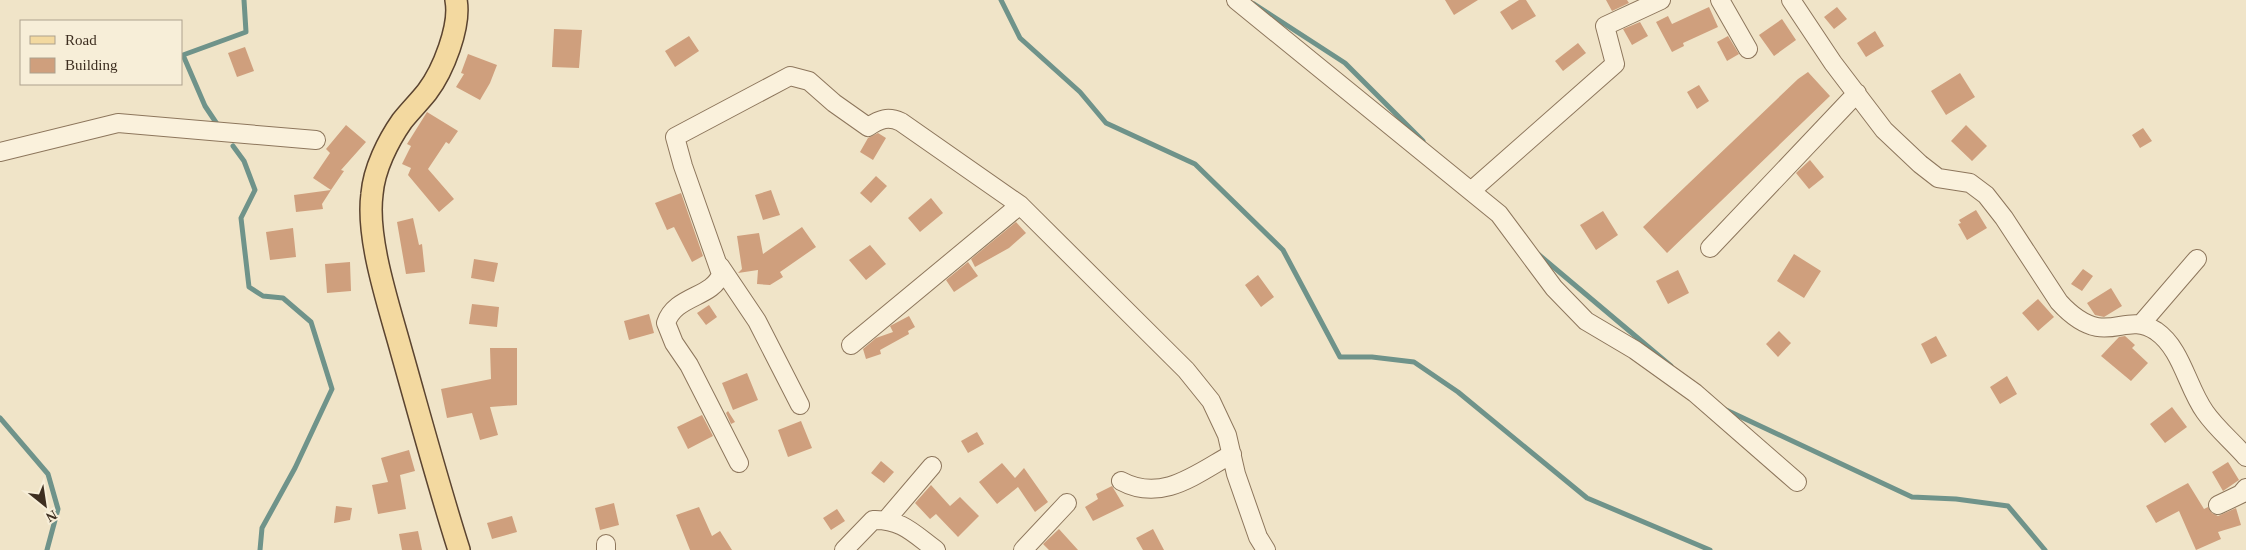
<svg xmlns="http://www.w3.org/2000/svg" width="2246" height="550" font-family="'Times New Roman',serif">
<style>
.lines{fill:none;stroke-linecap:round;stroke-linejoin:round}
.stream{stroke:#6f938a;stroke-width:5}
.building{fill:#cf9f7d}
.minor-casing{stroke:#8d765c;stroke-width:20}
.major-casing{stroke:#5b4430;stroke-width:24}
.minor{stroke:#faf1dc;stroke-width:18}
.major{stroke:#f3d9a0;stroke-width:21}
</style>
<rect width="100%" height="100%" fill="#f0e4c8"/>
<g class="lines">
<path class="stream" d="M1001,0L1020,38L1080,92L1106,123L1195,164L1283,250L1340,357H1372L1414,362L1458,392L1587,498L1710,550
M1254,4L1345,63L1423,141
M219,127L205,106L183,55L246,32L244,0
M233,146L244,161L255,190L241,218L249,287L263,296L283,298L311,322L332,389L295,468L262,528L260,550
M1538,254L1671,366
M1724,409L1912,497L1956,499L2008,506L2045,550
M0,418L48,474L58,509L47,550"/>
</g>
<path class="building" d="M1445,0H1478L1454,15Z
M1519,0H1526L1536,16L1512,30L1500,12Z
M1606,0H1627L1629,3L1612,11Z
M1709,7L1718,27L1683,43L1684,46L1672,52L1656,22L1668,16L1672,24Z
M1837,7L1847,19L1834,29L1824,17Z
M1782,19L1796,40L1774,56L1759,35Z
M1640,22L1648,36L1632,45L1623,29Z
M554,29L582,30L579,68L552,67Z
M1875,31L1884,46L1866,57L1857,43Z
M689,36L699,51L675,67L665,51Z
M1728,36L1739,54L1727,61L1717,42Z
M1578,43L1586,53L1563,71L1555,61Z
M245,47L254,71L237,77L228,53Z
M468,54L497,65L490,83L480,100L456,87L464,74L461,73Z
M1808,72L1830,96L1667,253L1643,227L1798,79Z
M1960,73L1975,97L1946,115L1931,91Z
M1699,85L1709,101L1697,109L1687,92Z
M427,112L458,131L449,144L446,142L428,169L454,199L439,212L408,175L411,168L402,164L411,146L407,144Z
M346,125L366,142L341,170L344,171L331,190L313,178L330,153L326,149Z
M1966,125L1987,146L1972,161L1951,141Z
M2143,128L2152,141L2140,148L2132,135Z
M878,133L886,138L873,160L860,152L868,138Z
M1810,160L1824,177L1809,189L1796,173Z
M876,176L887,186L871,203L860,193Z
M331,190L322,204L323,209L296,212L294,195Z
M771,190L780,215L763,220L755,195Z
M681,193L703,256L692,262L674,227L667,230L655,203Z
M931,198L943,213L920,232L908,218Z
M1976,210L1987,228L1967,240L1958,224L1961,223L1959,220Z
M1603,211L1618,235L1596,250L1580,225Z
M413,218L419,245L422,244L425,272L406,274L397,222Z
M1016,222L1026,233L1009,248L975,267L971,259Z
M802,227L816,247L780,272L783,277L770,285L757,284L758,270L738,273L742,269L737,236L759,233L763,254Z
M293,228L296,257L270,260L266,232Z
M870,245L886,264L866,280L849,260Z
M1794,254L1821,271L1804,298L1777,281Z
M474,259L498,263L494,282L471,278Z
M350,262L351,291L327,293L325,264Z
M968,262L978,276L954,292L946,280Z
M2083,269L2093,276L2082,291L2071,284Z
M1678,270L1689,293L1668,304L1656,281Z
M1258,275L1274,297L1261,307L1245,285Z
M2111,288L2122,306L2104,317L2095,315L2087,303Z
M2038,299L2054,317L2038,331L2022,313Z
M472,304L499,307L497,327L469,324Z
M709,305L717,317L706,325L697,313Z
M649,314L654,333L629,340L624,321Z
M909,316L915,327L908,331L909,334L880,350L881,354L866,359L863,349L876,338L893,332L890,326Z
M1779,331L1791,343L1778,357L1766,344Z
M1936,336L1947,356L1931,364L1921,344Z
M2125,336L2135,345L2132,348L2148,363L2131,381L2101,356L2119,337Z
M490,348H517V405L490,407L498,435L480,440L472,413L447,418L441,389L491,379Z
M747,373L758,400L733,410L722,383Z
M2007,376L2017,394L2000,404L1990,387Z
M2172,407L2187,427L2165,443L2150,424Z
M728,411L735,422L731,424L726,413Z
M702,415L713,436L688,449L677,427Z
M801,421L812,448L788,457L778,430Z
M977,432L984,444L968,453L961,441Z
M409,450L415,471L400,475L406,509L378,514L372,485L388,482L381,458Z
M881,461L894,472L884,483L871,473Z
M2228,462L2239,480L2223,491L2212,472Z
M1002,463L1015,478L1024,468L1048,502L1035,512L1018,487L997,504L979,482Z
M2188,483L2204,509L2208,507L2212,513L2218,516L2236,508L2241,525L2218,532L2221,539L2196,550L2179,511L2156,523L2146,506Z
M931,485L950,506L960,497L979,516L958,537L936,514L930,519L915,503Z
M1112,486L1124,506L1093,521L1085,507L1098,499L1096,494Z
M614,503L619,525L600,530L595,508Z
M336,506L352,508L350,520L334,523Z
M699,507L712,536L720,531L732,550H690L676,515Z
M837,509L845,521L831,530L823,518Z
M512,516L517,532L492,539L487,523Z
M1059,529L1078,550H1049L1043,544Z
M1153,529L1164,550H1143L1136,538Z
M418,531L422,550H402L399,534Z"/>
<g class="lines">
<defs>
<path id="minor" d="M1236,0L1499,214L1554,288L1586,321L1635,350L1695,393L1797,482
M1720,0L1748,49
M1791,0L1833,63L1884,130L1920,164L1938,178L1970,183L1986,195L2004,218L2059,302C2069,313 2082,324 2097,327C2119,331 2133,316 2156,331C2182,349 2187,387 2205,412C2216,428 2233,442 2246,457
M0,152L118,123L316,140
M1471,191L1615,64L1605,26L1661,0
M1710,248L1857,93
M720,266L757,321L800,405
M2141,324L2197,259
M851,345L1020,205
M739,463L689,365L674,343L666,323C675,295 713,298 721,274L683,166L675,137L790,76L809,81L834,103L868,127C880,119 888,116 901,122L1020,205L1186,370L1211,401L1227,435L1236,474L1258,537L1266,550
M1121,481C1162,503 1196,474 1232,454
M2218,505L2241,494L2246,488
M886,520L932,466
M606,544V550
M844,550L873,520C902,519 914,534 936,550
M1023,550L1067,503"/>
<path id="major" d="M456,0C461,26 443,71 427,92C419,102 410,111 402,121C388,141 374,169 372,194C366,239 389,306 401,350C420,417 438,484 459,550"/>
</defs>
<use href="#minor" class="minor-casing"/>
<use href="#major" class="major-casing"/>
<use href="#minor" class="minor"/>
<use href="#major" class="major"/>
</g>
<rect x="20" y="20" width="162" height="65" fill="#f7eed8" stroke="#ada18e"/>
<rect x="30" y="36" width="25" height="8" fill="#f3d9a0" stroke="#ada18e"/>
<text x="65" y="45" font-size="15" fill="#3d2e20">Road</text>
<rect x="30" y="58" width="25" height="15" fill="#cf9f7d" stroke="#ada18e"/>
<text x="65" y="70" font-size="15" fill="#3d2e20">Building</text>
<g transform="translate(45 505) rotate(150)" stroke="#f7eed8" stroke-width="4" paint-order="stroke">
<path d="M0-4L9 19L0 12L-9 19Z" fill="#3d2e20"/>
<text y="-8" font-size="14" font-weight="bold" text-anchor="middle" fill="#3d2e20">N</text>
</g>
</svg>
